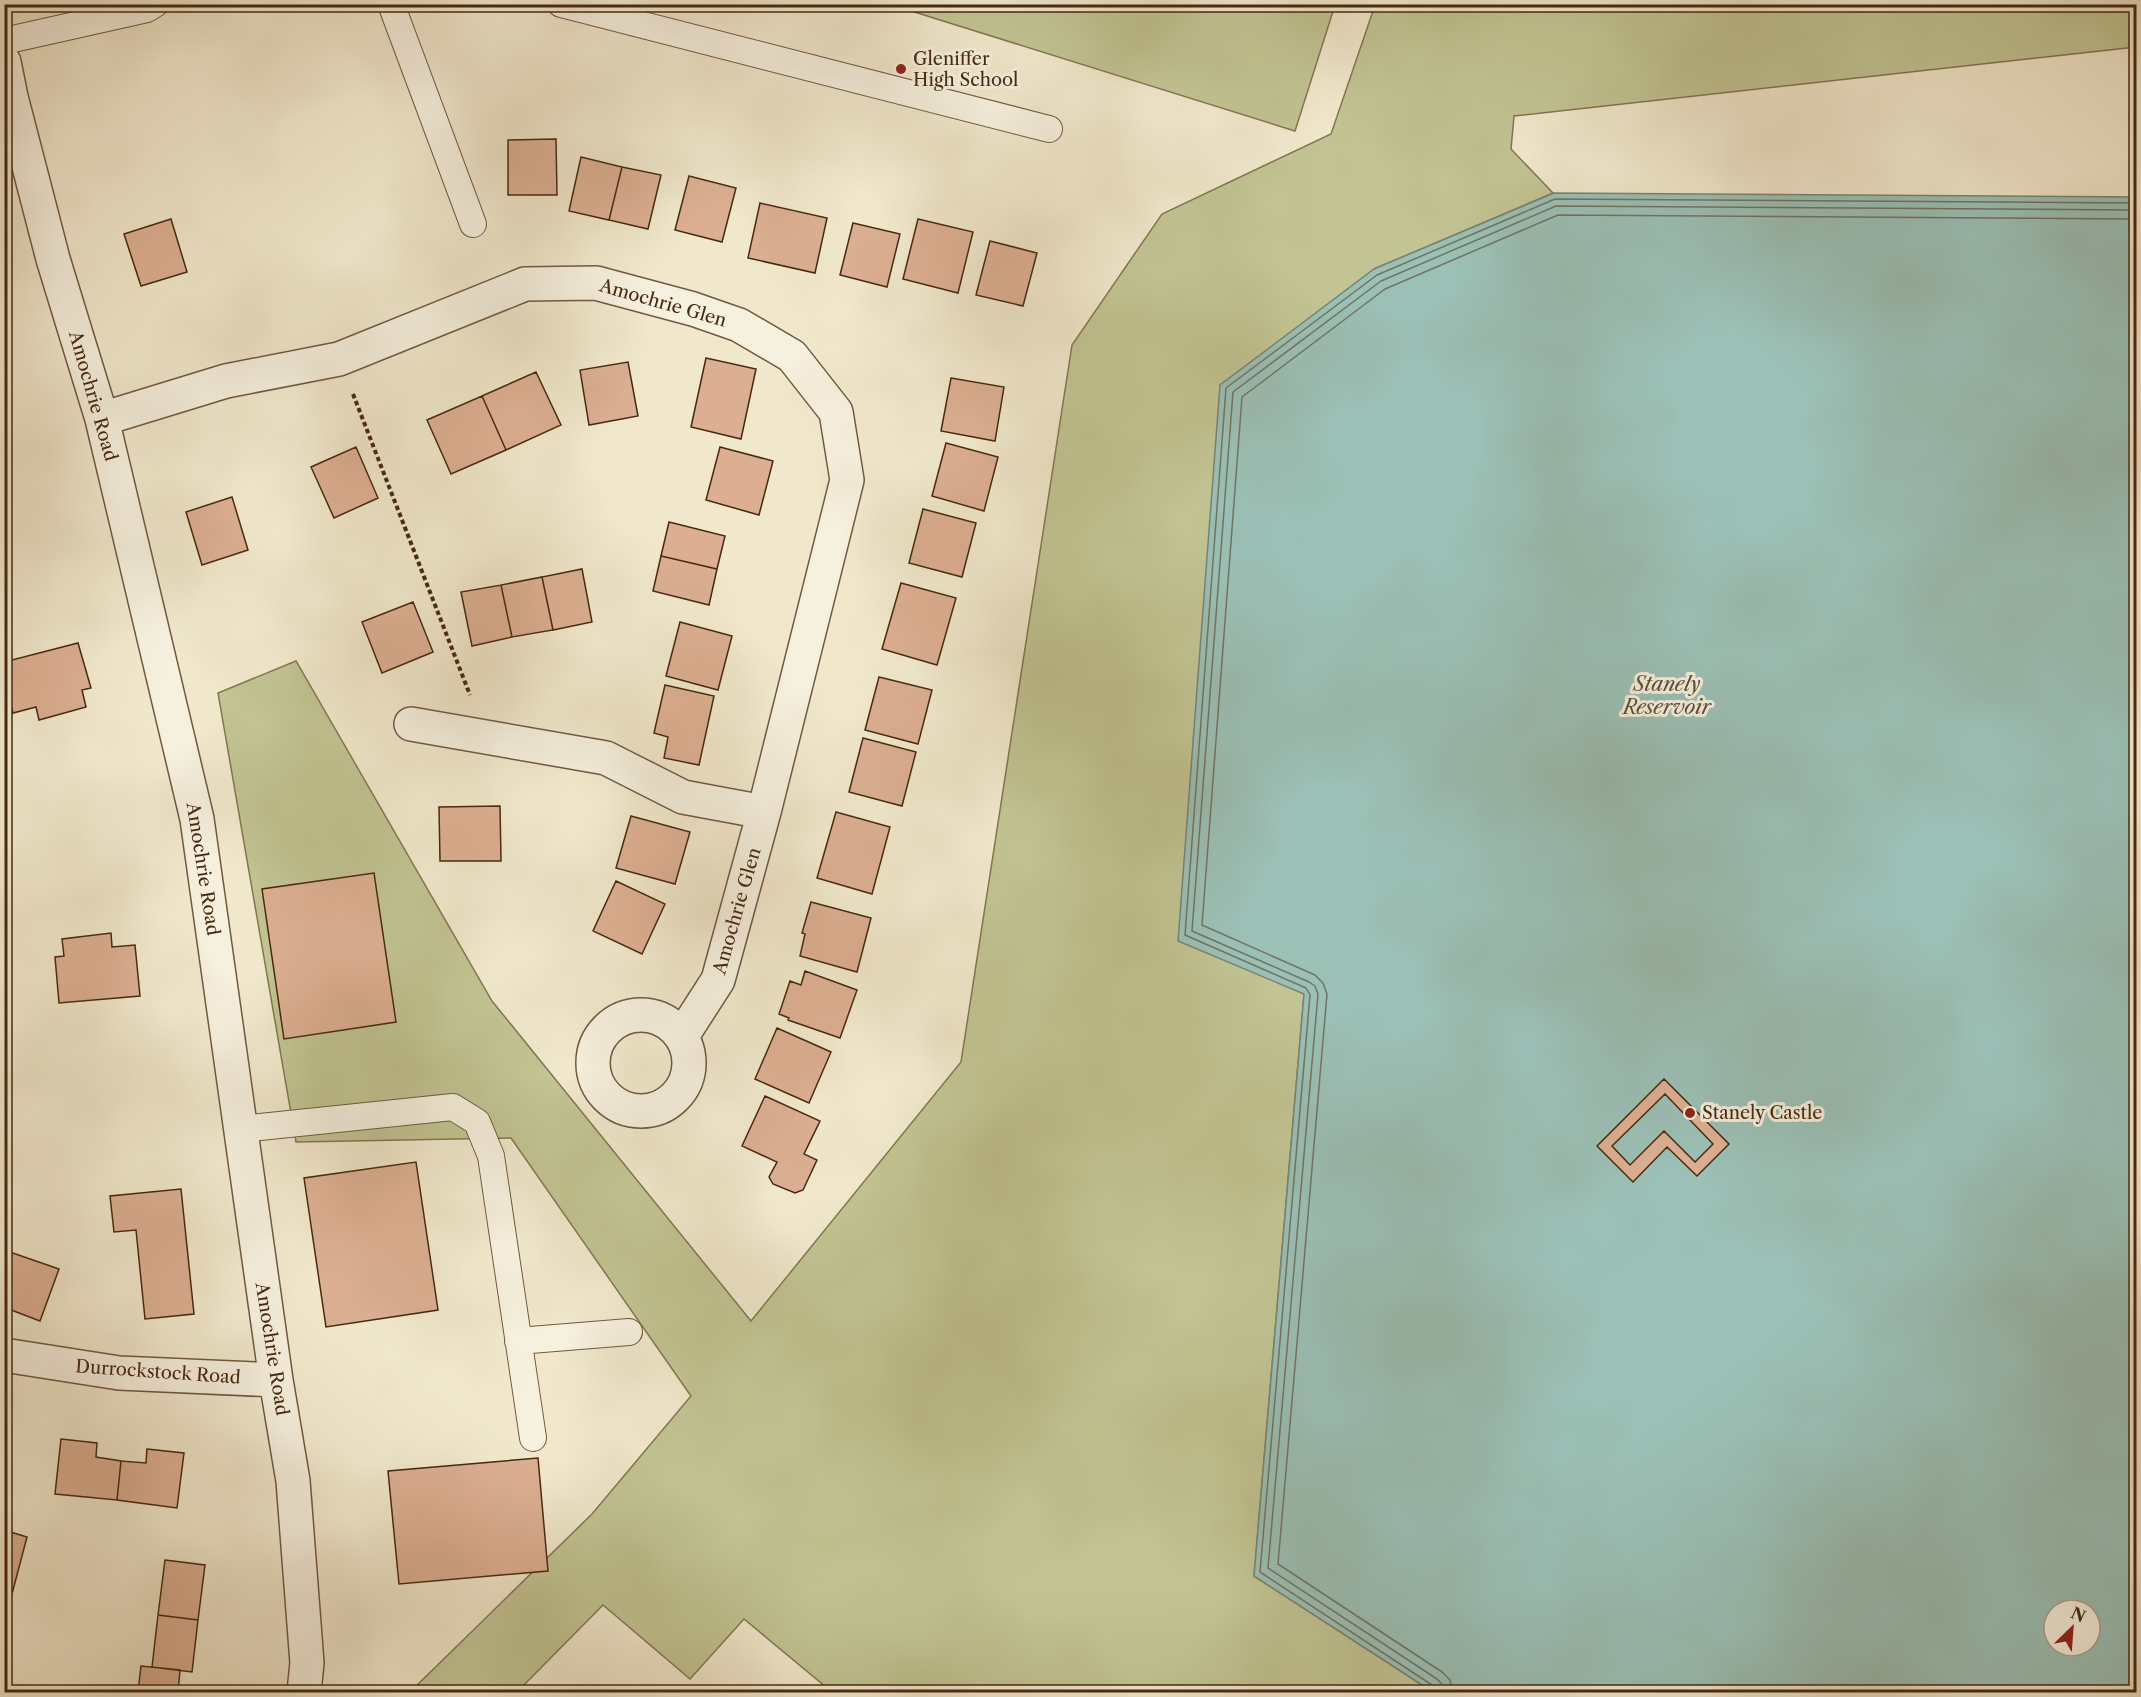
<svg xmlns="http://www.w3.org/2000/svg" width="2141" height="1697" font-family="'Libre Caslon Text',serif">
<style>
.green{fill:#c2c493;stroke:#847652;stroke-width:1.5}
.water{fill:#9bc0b6;stroke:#798474;stroke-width:1.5;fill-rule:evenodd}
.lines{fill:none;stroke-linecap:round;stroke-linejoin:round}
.shore{stroke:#707463;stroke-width:1.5}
.building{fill:#dcaf92;stroke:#462910;stroke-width:1.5;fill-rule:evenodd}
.lane-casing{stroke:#71593f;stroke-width:28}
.street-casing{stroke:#71593f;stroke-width:36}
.path{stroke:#462910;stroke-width:4;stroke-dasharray:4.5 3;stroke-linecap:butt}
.lane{stroke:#f6f0de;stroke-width:26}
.street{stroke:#f6f0de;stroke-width:33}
.poi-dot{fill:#8f2418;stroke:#f6f0de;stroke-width:2}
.labels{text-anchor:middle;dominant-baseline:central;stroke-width:6;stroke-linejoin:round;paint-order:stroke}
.poi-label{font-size:18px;fill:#462910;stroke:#f6f0de;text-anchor:start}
.street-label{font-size:18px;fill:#462910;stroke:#f6f0de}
.water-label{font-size:20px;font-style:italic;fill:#5b4f3a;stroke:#f6f0de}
</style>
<rect width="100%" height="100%" fill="#f1e8cc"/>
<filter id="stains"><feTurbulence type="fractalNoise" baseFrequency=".00333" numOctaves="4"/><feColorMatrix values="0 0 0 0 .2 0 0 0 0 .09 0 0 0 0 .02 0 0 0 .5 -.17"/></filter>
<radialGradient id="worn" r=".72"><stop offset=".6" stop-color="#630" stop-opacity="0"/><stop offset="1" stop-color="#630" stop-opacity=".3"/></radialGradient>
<path class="green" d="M892,5H1335L1295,131Z
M1375,5H2136V47L1514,116L1511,149L1553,193L1374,269L1304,994L1254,1576L1433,1692H832L744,1619L690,1679L603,1605L517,1692H410L592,1514L691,1396L511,1138L296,1142L218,693L296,661L492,1001L751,1321L961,1062L1072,345L1162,214L1331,134Z"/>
<path class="water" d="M1554,193L2136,197V1692H1433L1254,1576L1304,994L1178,941L1220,385L1374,269ZM2054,1610H2090V1646H2054Z"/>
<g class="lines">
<path class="shore" d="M1435,1692L1432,1685L1260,1572L1310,995L1306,988L1185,935L1226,388L1377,275L1555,199L2136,203
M1443,1692L1442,1684L1437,1679L1268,1568L1318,994L1315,986L1309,982L1192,931L1233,392L1381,281L1556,206L2136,210
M1452,1692L1450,1680L1442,1672L1278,1564L1327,994L1323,983L1315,975L1202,925L1242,397L1385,289L1558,215L2136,219"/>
</g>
<path class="building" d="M556,139L557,195H508V140Z
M581,157L622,167L609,220L569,211Z
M622,167L661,175L648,229L609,220Z
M689,176L736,188L722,242L675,230Z
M760,203L827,218L815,273L748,258Z
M171,219L187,272L141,286L124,234Z
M918,219L973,232L958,293L903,279Z
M853,223L900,234L887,287L840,275Z
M990,241L1037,253L1023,306L976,295Z
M706,358L756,369L741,439L691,427Z
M628,362L638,416L589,425L580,370Z
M536,372L561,425L506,450L482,396Z
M951,378L1004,387L995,441L941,431Z
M482,396L506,450L451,474L427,420Z
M946,443L998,457L984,511L932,496Z
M356,447L378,498L334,518L311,467Z
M720,447L773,461L759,515L706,500Z
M232,497L248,550L202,565L186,512Z
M923,509L976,523L962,577L909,563Z
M669,522L725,536L717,569L661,556Z
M661,556L717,569L709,605L653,591Z
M582,569L592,622L553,630L542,577Z
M542,577L553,630L512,637L501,585Z
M901,583L956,598L937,665L882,649Z
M501,585L512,637L472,646L461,592Z
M413,602L433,652L382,673L362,622Z
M680,622L732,636L718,690L666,676Z
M78,643L91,688L82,690L86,707L39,720L36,707L13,713L4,680V662Z
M879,677L932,690L918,744L865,730Z
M665,685L714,696L699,765L664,758L668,737L654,733Z
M863,738L916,752L902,806L849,792Z
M500,806L501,861H440L439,807Z
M836,812L890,827L872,894L817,878Z
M631,816L690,832L675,884L616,868Z
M374,873L396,1022L284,1039L262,889Z
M616,881L665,904L642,954L593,931Z
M811,902L871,918L857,972L800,956L805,934L802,933Z
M111,933L112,947L135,945L140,996L59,1003L55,957L64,956L62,939Z
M805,971L857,990L840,1038L788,1020L789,1018L779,1014L790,981L801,985Z
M777,1028L831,1052L809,1103L755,1079Z
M1664,1079L1729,1144L1697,1176L1667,1147L1633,1182L1597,1146ZM1665,1094L1713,1144L1695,1162L1664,1131L1630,1165L1612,1146Z
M765,1096L820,1121L804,1154L817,1160L803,1190L795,1193L773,1184L769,1177L777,1162L742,1146Z
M416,1162L438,1310L326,1327L304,1178Z
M181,1189L194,1314L145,1319L136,1230L114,1232L110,1196Z
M4,1250L59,1269L40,1321L6,1308L11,1295L4,1293Z
M61,1439L97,1443L96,1457L121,1461L117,1500L55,1494Z
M147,1449L184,1453L177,1508L117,1500L121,1461L146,1463Z
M538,1458L548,1571L399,1584L388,1471Z
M4,1530L27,1537L13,1590L4,1588Z
M165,1560L205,1565L198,1620L158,1615Z
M4,1588L13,1590L4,1622Z
M158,1615L198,1620L192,1672L152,1667Z
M141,1666L180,1670L178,1692H138Z"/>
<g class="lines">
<defs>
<path id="lane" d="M391,4L473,224
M561,4L1049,129
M4,41L147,9L155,4
M241,1129L453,1107L477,1122L491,1156L533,1438
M518,1341L629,1332"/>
<path id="street" d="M4,62L11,97L53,259L102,419L197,819L276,1380L293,1481L307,1663L304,1692
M102,419L226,381L339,359L525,284L596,283L693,309L739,325L792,356L836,412L847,480L764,812L718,980L682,1036
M411,724L606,758L683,797L764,812
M593 1063a48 48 0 1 1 96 0a48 48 0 1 1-96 0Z
M4,1355L119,1373L276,1380"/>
</defs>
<use href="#lane" class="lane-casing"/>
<use href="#street" class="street-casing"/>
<path class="path" d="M353,394L470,695"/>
<use href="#lane" class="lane"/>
<use href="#street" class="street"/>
</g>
<g class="poi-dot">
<circle cx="901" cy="69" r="6"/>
<circle cx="1690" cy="1113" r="6"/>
</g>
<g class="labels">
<g class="poi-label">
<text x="913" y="59">Gleniffer<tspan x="913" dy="21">High School</tspan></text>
<text x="1702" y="1113">Stanely Castle</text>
</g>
<g class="street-label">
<text transform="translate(663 303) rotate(16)">Amochrie Glen</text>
<text transform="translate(93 396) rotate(74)">Amochrie Road</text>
<text transform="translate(203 869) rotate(81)">Amochrie Road</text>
<text transform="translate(737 911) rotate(-74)">Amochrie Glen</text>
<text transform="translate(272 1349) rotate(81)">Amochrie Road</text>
<text transform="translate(158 1372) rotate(4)">Durrockstock Road</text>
</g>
<g class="water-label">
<text x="1667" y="684">Stanely<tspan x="1667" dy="23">Reservoir</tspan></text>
</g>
</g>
<rect width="2141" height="1697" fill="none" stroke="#f1e8cc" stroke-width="24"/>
<rect x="6" y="6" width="2129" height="1685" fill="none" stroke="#462910" stroke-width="3"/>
<rect x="12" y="12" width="2117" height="1673" fill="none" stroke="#462910" stroke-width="1.5"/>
<g transform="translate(2072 1628) rotate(25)"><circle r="28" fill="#f6f0de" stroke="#b0a08c" stroke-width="1.5"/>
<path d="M0-4.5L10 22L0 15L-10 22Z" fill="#8f2418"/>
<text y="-9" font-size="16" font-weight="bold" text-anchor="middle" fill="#462910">N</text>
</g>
<rect width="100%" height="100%" filter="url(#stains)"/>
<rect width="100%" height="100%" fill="url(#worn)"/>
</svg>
